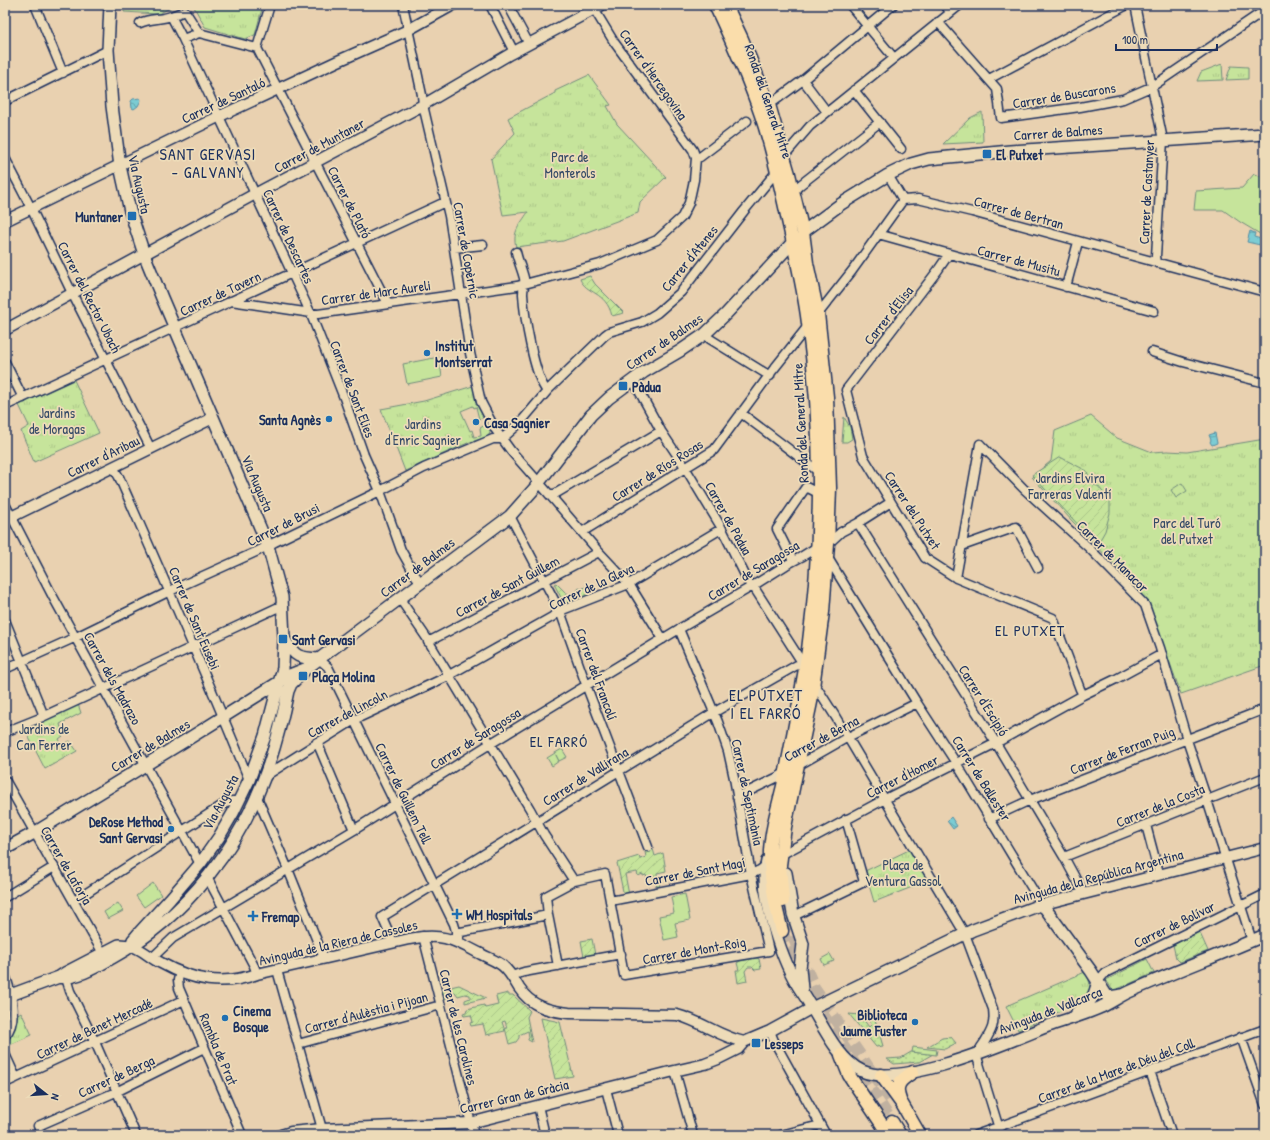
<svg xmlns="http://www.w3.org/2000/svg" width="1270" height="1140" font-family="'Patrick Hand',sans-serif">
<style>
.grass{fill:url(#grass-dots);stroke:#708a7c}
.park{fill:url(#park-tufts);stroke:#708a7c}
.garden{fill:url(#garden-furrows);stroke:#708a7c}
.pitch{fill:#c6e49b;stroke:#708a7c}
.water{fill:url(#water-waves);stroke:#558da4}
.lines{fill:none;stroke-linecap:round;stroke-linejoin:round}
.primary-tunnel{stroke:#c0b1a0;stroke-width:12;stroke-dasharray:12 6;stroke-linecap:butt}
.minor-casing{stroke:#1b2f5e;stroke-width:11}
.tertiary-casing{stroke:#1b2f5e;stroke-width:13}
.secondary-casing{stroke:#1b2f5e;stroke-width:14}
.primary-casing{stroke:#1b2f5e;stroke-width:15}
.minor{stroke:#eddbb8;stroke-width:8}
.tertiary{stroke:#eddbb8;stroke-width:10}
.secondary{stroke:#eddbb8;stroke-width:11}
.primary{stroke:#faddab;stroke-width:12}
.poi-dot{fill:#1f6fb2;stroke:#eddbb8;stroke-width:1.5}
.labels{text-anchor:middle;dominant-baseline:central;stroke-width:3.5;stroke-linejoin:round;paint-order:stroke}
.street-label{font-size:14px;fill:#1b2f5e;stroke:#eddbb8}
.poi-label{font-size:14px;font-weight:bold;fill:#1b2f5e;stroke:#eddbb8;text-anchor:start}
.park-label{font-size:14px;fill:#354a67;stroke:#eddbb8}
.neighbourhood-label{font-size:15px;letter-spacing:1px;fill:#1b2f5e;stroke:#eddbb8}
.quarter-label{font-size:16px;letter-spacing:1px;fill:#1b2f5e;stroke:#eddbb8}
</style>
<defs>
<pattern id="grass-dots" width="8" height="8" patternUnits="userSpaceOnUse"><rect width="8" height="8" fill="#c6e49b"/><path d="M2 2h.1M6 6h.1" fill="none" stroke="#aac488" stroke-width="1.8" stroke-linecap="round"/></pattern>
<pattern id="park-tufts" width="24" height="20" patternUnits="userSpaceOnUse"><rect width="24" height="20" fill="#c6e49b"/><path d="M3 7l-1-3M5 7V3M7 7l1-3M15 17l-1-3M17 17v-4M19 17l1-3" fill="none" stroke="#aac488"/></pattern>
<pattern id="garden-furrows" width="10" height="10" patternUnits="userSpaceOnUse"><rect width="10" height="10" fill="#c6e49b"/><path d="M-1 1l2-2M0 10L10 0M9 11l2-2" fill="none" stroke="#aac488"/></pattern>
<pattern id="water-waves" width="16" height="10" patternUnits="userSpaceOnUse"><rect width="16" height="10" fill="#7bccd3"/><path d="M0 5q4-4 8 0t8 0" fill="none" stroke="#64a6ae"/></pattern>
</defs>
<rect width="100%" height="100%" fill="#e9d1b0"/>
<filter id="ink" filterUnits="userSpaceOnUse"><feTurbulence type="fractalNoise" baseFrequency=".025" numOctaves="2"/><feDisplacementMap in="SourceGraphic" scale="8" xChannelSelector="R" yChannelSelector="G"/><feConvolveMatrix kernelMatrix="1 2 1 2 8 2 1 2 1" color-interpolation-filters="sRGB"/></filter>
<g filter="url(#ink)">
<path class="grass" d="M125,5H176L158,14L124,12Z
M849,1014L860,1015L869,1027L872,1024L865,1015L874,1016L883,1046L876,1047Z
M951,1037L956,1043L945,1049L927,1047L942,1038Z
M911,1052L933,1054L919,1062L894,1064L887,1059L901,1058Z"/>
<path class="park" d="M193,5H263L255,35L245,39L205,27Z
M1222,64L1223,80L1197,81L1201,72Z
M1231,66L1248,67V79L1226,80Z
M589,75L611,105L607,106L617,124L666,177L640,202L638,213L563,241L516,247C512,231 520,225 528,212L503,215L491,159L515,133L508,118L555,93V91Z
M982,112L983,142L943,144L970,118Z
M74,380L99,433L34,462L21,431L29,426L19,405Z
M473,386L484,417L479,419L476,407L474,408L473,406L461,411L470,431L472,430L474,437L481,436L480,428L487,424L491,430L488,437L470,442L405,471L381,409L424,401Z
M1091,416L1117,438L1152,452L1167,451L1187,452L1265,439V665L1181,694L1149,604L1125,579L1121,574V571L1073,522L1032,477L1051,461L1055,431Z
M844,417L850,427L852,439L847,442H842Z
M78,704L81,713L60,724L63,736L59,739L62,745L70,741L77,751L45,769L24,728Z
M555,753L559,761L552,766L547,758Z
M911,849L930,880L874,902L865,871Z
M1147,959L1154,973L1113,991L1106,980Z
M1085,972C1093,985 1091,993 1079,1003L1018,1030L1006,1006Z
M14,1003L18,1014L21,1012L32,1035L5,1047V1006Z
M913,1047L937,1050L936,1055L912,1052Z"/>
<path class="garden" d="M590,276L595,284L624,313L612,316C606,291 586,294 580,279Z
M1060,457L1087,471L1089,478L1094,485L1098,486L1110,501V513L1105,531L1097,545L1032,475Z
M556,583L566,593H567L571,596L573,594H575L579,588L581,589L588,586L592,595L565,605L554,584Z
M653,849L655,856L663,853L666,871L657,873L660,889H658L654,877L647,878L646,875L643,876V874L638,876L637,872L625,874L629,895L624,896L617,863L639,856L640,859L646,857L645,852Z
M1199,931L1208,951L1180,962L1176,958L1173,945Z
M592,939L595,955L584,957L581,941Z
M757,958L759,959L761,969L755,970L752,967H748L745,971L747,981L738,983L736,970H739L737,963L740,961Z
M459,985L486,998L465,1003V1000L470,998V995L465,994L458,996L455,992L449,993V998L444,999L442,989Z
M508,993V995H513L530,1011L527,1017L532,1042L528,1040V1038L529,1037L528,1031L519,1035V1038L516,1042L509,1044L505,1028H507L505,1021L502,1022L505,1031L486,1035L483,1024L471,1026L470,1023L473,1022L471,1015L464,1016L463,1013L466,1012L467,1009L484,1005L485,1008L498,1005L496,996Z
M541,1018L560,1022L573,1076L555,1079Z"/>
<path class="pitch" d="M1254,174L1265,178V237L1240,222L1223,210H1194L1196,191L1242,188Z
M439,357L442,377L407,384L403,364Z
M1182,483L1187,491L1176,498L1171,490Z
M562,749L567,757L559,761L555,753Z
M153,883L161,895L144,907L136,896Z
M685,894L690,920L675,923L678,937L664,940L659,916L674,913L671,897Z
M118,903L123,911L108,919L104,912Z
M830,954L834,961L824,965L821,959Z"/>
<path class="water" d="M140,98L141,100L138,106L134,109L132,108L131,101L133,99Z
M1250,231L1255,233L1254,237L1261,239L1260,245L1247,242Z
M1215,433L1217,443L1212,445L1210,442L1211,440L1209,435Z
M951,817L957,826L953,829L947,821Z"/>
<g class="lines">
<path class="primary-tunnel" d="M783,901L797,947L814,987L890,1099
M782,931L793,959
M813,999L892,1122"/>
<defs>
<path id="minor" d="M35,5L63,73
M403,5L422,95L423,105L449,216L470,353L481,402L495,429L511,451L549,494L599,552L629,584L663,639
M490,5L514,52
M508,5L529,44
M850,5L894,58
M945,5L950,12
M1135,5L1163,140L1156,256L1157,263
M185,11L171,16L183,39L199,33
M185,11L199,33
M938,22L997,89L1001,118L1080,107L1123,99L1153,86L1265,10
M140,23C150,18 161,20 171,16
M199,33L257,48
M183,39L310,312L344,398L364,455L380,491L401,550L415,575L421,583
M257,48L388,304
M257,48L270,5
M989,79L1127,5
M803,80L827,112
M854,90L901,149
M5,101L108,50
M769,105L803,80L893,5
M784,156L810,126L960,5
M5,158L31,208L72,293L151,449
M696,158L700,157L747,121
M888,175L903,200
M793,192L800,185L880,122
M903,200L918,199L972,212L1265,292
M878,234L1154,311
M454,248L483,245
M516,252C518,261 522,270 524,278C525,284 523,288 523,294C524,314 534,377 547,391
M949,254L938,270L846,390L863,456L925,558L956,578L1053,618L1080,689L1083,695
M1066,287L1078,242
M231,301L318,314L517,286L600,264L657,240L682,217L689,203L694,180L696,158L693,150L614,42L594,9L589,5
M818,314L852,271L903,200
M705,334L710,339L770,376
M1152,352L1183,362L1265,383
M5,362L23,398
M633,380L661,431L683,464L721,527L751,587L755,589L805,667
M5,406L445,202
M741,413L819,472
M980,444L1024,489L1088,547L1145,605L1160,648L1188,743L1208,803L1252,941
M113,467L119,477C163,577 208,678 249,780
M549,494H555L661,431
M5,504L52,595L200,864
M510,516L560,611L588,690L648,847
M858,523L996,743L1064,857L1084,894
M582,532L714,450L773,370L808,326
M828,544L841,532L858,523L891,502
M962,546L1016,527L1038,568
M828,558L917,703L958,766L1039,900L1040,905
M793,561L777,529L806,487L818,493
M956,578L980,444
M400,599L426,637L530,809L544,835L574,881
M5,620L44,716
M428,642L599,552
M319,659L328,667L454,924L456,931V942
M5,669L76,637L172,590L258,551L275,542L380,491L424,468L493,439H502L520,423L549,389L605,335L609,332L642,322L657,313L681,292L744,211L777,171
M814,683L835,716L965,934L993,1009C995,1024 992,1030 984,1043C981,1047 978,1051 977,1057L1001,1135
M5,732L40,718L283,605
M317,742L354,830
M264,779L270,773L354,720L444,678L552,617L560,611L629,584L721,529
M5,780L100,948L103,953L108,956
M257,797L290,874L324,958
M737,797L778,777L848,737L917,703
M989,819L1030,800L1265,709
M1146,825L1159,874
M779,856L885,799L996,743L1083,695L1116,679L1162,654
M1064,857L1265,777
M207,877L254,966L257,974
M5,897L54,867
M74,901L224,804L232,801H239
M610,901L751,874L760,870L768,864
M793,914H798L864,882L846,819
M423,936L474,1135
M457,940L461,932L548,915
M393,942L382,917L713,713L797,665L805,667
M152,958L173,938L354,830L485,747L679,629L751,587L786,565L801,557L817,547
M558,966L548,915L546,896L574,881L605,874L624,975L769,951L751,874L734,778L728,751L718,722L679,629
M277,970L322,1129
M180,972L178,980L179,988L242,1135
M5,975C11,991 19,1021 5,1036
M511,976L524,972L621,954
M66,978L70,991L95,1042L136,1135
M1098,981L1105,973L1265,894
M770,1031L774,1041L826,1135
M1241,1037L1265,1105
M298,1044L441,1005
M5,1054L16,1078
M675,1071L693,1135
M1150,1071L1172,1135
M5,1083L184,1000
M606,1089L618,1135
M538,1106L545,1135
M42,1135L38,1126L118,1091L204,1048
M781,1135L820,1125
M976,1135L1265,1029"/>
<path id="tertiary" d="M5,221L218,117L338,61L408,30L453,5
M5,330L255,194L423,105L510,54L602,5
M5,520L213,418
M1040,905L1265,848
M131,946C143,949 150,958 161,963C193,981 223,986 257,974L409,939C443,933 452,939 481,954C488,958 497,961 503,966C510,972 514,980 519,988C531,1006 548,1011 569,1013L677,1015C701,1021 720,1037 744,1042
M281,1135L291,1132L322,1129L470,1123L670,1072L705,1064L718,1059L738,1049L744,1042L770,1031L812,1008"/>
<path id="secondary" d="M110,5L108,50L112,106L120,166L130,211L144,254L162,298L268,546L282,597L284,638L283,668L265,736L249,780L233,813L219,837L200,864L170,899L138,934L133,940L131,946
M803,232L841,204L888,175L911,164L929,159L1010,151L1265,134
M285,640C295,658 300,658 319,659
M5,849L34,833L188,739L292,674L307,668L510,516L534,489L591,415L609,398L644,372L680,351L705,334L726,314L793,242
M767,861C758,893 783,965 802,992C819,1016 835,1059 862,1071C902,1089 1008,1042 1048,1026C1065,1020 1083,1015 1099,1008C1109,1004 1118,997 1129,992C1173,972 1220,955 1265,935
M786,873L793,914L803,944L800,968L802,989
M59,977C75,980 98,966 112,958C186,917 243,844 269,764C277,740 283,716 288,691L291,684L304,671
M5,997L59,977L65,973L119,945L131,946
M812,1008L973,930L1040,905L1045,908L1091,971L1107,996L1109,997L1122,995
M1077,1012C1091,1002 1094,998 1098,981"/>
<path id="primary" d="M715,5C732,41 748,77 761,115C773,150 781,188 789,225C796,257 804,290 808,323C823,431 822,543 808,650C801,696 792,741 783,786C778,807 771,829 770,851C769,878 775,905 782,931
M726,5L742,39L769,105L789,174L803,232L807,263L818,314L827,397L830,488L828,544L823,612L811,702L785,827L780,865L783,901
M841,1055L849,1075L889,1135
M881,1075L902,1104L920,1135
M900,1100C894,1084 901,1080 913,1072
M892,1122L900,1135"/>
</defs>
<use href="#minor" class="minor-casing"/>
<use href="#tertiary" class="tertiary-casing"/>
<use href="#secondary" class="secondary-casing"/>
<use href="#primary" class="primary-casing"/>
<use href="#minor" class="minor"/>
<use href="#tertiary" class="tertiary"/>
<use href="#secondary" class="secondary"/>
<use href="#primary" class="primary"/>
</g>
</g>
<g class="poi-dot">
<rect x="982" y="149" width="10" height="10" rx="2"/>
<rect x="127" y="211" width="10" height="10" rx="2"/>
<circle cx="427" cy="353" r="4"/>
<rect x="618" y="381" width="10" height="10" rx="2"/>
<circle cx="329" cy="419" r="4"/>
<circle cx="476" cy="422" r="4"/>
<rect x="278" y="634" width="10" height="10" rx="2"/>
<rect x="298" y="671" width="10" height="10" rx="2"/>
<circle cx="171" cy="829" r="4"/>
<path d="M455 908h4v4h4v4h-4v4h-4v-4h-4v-4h4z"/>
<path d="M251 910h4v4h4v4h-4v4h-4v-4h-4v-4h4z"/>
<circle cx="225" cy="1018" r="4"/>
<circle cx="915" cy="1022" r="4"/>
<rect x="751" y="1038" width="10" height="10" rx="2"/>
</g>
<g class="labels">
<g class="street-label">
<text transform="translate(654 74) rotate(55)">Carrer d'Hercegovina</text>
<text transform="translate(1064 95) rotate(-9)">Carrer de Buscarons</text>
<text transform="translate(223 100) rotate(-25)">Carrer de Santaló</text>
<text transform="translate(769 101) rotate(71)">Ronda del General Mitre</text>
<text transform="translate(1058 132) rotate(-4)">Carrer de Balmes</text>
<text transform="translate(319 145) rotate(-28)">Carrer de Muntaner</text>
<text transform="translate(140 184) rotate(77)">Via Augusta</text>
<text transform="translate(1146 192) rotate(-87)">Carrer de Castanyer</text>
<text transform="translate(350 202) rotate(63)">Carrer de Plató</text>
<text transform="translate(1019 212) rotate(15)">Carrer de Bertran</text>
<text transform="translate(289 236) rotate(65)">Carrer de Descartes</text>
<text transform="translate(467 250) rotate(80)">Carrer de Copèrnic</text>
<text transform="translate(689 258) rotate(-51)">Carrer d'Atenes</text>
<text transform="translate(1019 260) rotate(15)">Carrer de Musitu</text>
<text transform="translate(376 292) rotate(-8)">Carrer de Marc Aureli</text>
<text transform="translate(220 293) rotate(-25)">Carrer de Tavern</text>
<text transform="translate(90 297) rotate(63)">Carrer del Rector Ubach</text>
<text transform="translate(888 315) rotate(-52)">Carrer d'Elisa</text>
<text transform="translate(664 341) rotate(-34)">Carrer de Balmes</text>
<text transform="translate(353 389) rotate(69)">Carrer de Sant Elies</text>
<text transform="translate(800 423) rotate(-93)">Ronda del General Mitre</text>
<text transform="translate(103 456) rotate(-26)">Carrer d'Aribau</text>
<text transform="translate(657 470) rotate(-32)">Carrer de Ríos Rosas</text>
<text transform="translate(258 483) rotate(67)">Via Augusta</text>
<text transform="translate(913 510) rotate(57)">Carrer del Putxet</text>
<text transform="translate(729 518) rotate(61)">Carrer de Pàdua</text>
<text transform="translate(283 524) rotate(-27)">Carrer de Brusi</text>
<text transform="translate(1113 556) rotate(45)">Carrer de Manacor</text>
<text transform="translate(417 567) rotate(-37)">Carrer de Balmes</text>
<text transform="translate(753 570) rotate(-31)">Carrer de Saragossa</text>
<text transform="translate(507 586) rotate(-28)">Carrer de Sant Guillem</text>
<text transform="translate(591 586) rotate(-25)">Carrer de la Gleva</text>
<text transform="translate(195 618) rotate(67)">Carrer de Sant Eusebi</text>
<text transform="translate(597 674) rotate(70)">Carrer del Francolí</text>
<text transform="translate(113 678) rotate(61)">Carrer dels Madrazo</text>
<text transform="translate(984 700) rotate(58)">Carrer d'Escipió</text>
<text transform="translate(347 713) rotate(-28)">Carrer de Lincoln</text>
<text transform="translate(475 738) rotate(-32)">Carrer de Saragossa</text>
<text transform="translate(821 738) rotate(-28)">Carrer de Berna</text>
<text transform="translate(150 745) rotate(-31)">Carrer de Balmes</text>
<text transform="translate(1122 750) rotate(-21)">Carrer de Ferran Puig</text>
<text transform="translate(585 776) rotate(-32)">Carrer de Vallirana</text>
<text transform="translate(902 776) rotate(-27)">Carrer d'Homer</text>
<text transform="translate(982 778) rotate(58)">Carrer de Ballester</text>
<text transform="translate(748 792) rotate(78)">Carrer de Septimània</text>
<text transform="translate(404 793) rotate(64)">Carrer de Guillem Tell</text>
<text transform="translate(220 802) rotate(-62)">Via Augusta</text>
<text transform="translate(1160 805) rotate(-22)">Carrer de la Costa</text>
<text transform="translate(67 865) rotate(60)">Carrer de Laforja</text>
<text transform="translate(695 871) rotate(-11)">Carrer de Sant Magí</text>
<text transform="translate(1098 876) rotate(-15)">Avinguda de la República Argentina</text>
<text transform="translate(1174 924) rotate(-26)">Carrer de Bolívar</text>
<text transform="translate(338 942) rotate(-13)">Avinguda de la Riera de Cassoles</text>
<text transform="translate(694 950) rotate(-10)">Carrer de Mont-Roig</text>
<text transform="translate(1050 1010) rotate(-21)">Avinguda de Vallcarca</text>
<text transform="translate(366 1012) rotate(-15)">Carrer d'Aulèstia i Pijoan</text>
<text transform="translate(459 1027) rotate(76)">Carrer de les Carolines</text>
<text transform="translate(94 1028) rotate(-25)">Carrer de Benet Mercadé</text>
<text transform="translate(219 1049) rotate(67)">Rambla de Prat</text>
<text transform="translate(1116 1070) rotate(-20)">Carrer de la Mare de Déu del Coll</text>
<text transform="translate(116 1076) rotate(-25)">Carrer de Berga</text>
<text transform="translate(514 1096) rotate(-13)">Carrer Gran de Gràcia</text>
</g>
<g class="poi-label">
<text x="996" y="154">El Putxet</text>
<text x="123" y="216" text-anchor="end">Muntaner</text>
<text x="435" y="345">Institut<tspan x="435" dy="16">Montserrat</tspan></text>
<text x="632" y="386">Pàdua</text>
<text x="321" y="419" text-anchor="end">Santa Agnès</text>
<text x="484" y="422">Casa Sagnier</text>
<text x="292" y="639">Sant Gervasi</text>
<text x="312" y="676">Plaça Molina</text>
<text x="163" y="821" text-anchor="end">DeRose Method<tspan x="163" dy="16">Sant Gervasi</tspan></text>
<text x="466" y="914">WM Hospitals</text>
<text x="262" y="916">Fremap</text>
<text x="233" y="1010">Cinema<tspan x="233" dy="16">Bosque</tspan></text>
<text x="907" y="1014" text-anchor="end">Biblioteca<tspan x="907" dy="16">Jaume Fuster</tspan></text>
<text x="765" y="1043">Lesseps</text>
</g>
<g class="park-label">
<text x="570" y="156">Parc de<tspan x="570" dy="16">Monterols</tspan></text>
<text x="57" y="412">Jardins<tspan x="57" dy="16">de Moragas</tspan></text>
<text x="423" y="423">Jardins<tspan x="423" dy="16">d'Enric Sagnier</tspan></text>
<text x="1070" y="477">Jardins Elvira<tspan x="1070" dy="16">Farreras Valentí</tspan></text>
<text x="1187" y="522">Parc del Turó<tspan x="1187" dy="16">del Putxet</tspan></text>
<text x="44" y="728">Jardins de<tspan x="44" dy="16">Can Ferrer</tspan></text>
<text x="903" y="864">Plaça de<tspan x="903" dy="16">Ventura Gassol</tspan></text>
</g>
<g class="neighbourhood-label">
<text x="1030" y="630">EL PUTXET</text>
<text x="559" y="741">EL FARRÓ</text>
</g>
<g class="quarter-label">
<text x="208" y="154">SANT GERVASI<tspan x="208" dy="18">- GALVANY</tspan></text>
<text x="766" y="695">EL PUTXET<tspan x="766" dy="18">I EL FARRÓ</tspan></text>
</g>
</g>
<rect width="1270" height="1140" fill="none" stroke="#eddbb8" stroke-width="20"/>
<rect x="10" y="10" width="1250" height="1120" fill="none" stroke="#1b2f5e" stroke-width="1.5" filter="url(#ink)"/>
<g transform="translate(46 1094) rotate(107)" stroke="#eddbb8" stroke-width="3" paint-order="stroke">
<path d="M0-3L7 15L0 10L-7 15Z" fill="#1b2f5e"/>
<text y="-6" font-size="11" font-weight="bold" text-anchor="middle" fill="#1b2f5e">N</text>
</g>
<path d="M1116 44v6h101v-6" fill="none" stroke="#1b2f5e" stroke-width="2"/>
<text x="1122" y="44" font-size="12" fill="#1b2f5e" stroke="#eddbb8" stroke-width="3" paint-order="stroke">100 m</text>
</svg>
